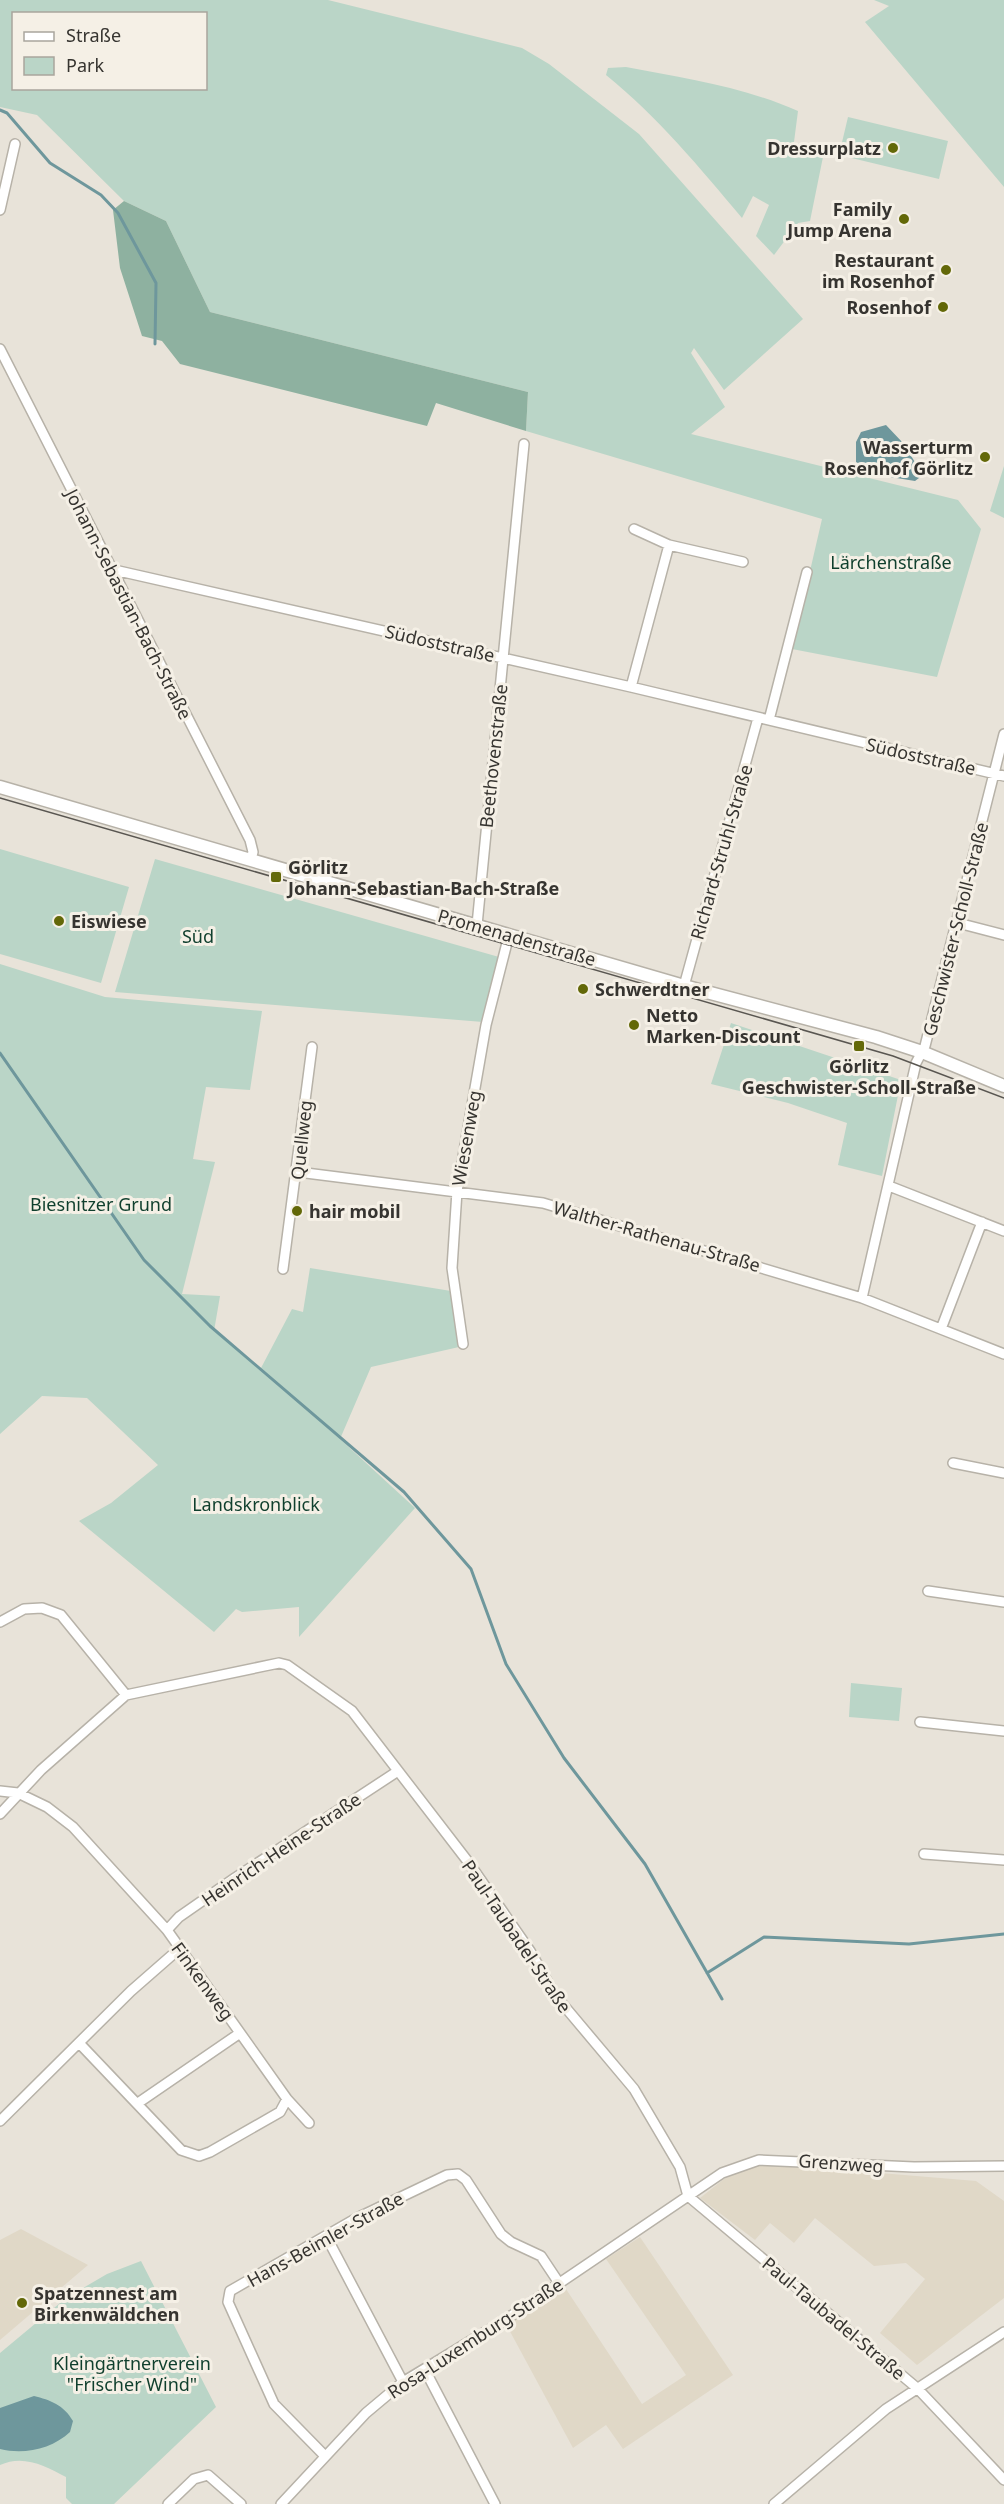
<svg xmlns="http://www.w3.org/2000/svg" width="1004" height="2504" font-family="'Noto Sans',sans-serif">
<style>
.built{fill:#e0d8c7}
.green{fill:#bad5c7;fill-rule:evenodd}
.forest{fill:#8eb1a0}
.water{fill:#6e979c}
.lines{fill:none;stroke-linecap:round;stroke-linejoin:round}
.stream{stroke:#6e979c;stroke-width:3}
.minor-casing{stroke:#b7b2a8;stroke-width:12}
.secondary-casing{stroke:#b7b2a8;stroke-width:15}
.minor{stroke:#fff;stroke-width:9}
.secondary{stroke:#fff;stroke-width:12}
.tram{stroke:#595651;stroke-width:1.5}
.poi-dot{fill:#636808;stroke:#f5f0e6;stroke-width:2}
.labels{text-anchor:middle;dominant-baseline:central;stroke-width:6;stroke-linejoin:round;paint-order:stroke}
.poi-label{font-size:18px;font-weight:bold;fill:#363430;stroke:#f5f0e6;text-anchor:start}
.park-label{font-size:18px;fill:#0f3f2d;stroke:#f5f0e6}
.street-label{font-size:18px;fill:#363430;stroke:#f5f0e6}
</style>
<rect width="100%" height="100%" fill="#e8e3d9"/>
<path class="built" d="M756,2165H784L976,2181L1004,2201V2298L917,2365L880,2333L925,2279L906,2263L874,2266L815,2218L794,2243L770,2223L755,2240L700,2198L724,2179Z
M21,2229L88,2265L0,2340V2240Z
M640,2237L733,2375L623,2449L606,2425L573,2448L506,2324L564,2286L642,2404L686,2375L606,2259Z"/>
<path class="green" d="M0,0H328L522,48L549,64L639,134L803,319L724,390L694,348L691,353L725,407L691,434L958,500L981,529L937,677L792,649L822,519L526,431L528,392L210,312L166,221L124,201L37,115L0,107ZM14,14H206V88H14Z
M874,0H1004V187L865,22L889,6Z
M626,67C684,78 744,87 798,111L794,142L824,152L810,221L798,223L774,255L756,236L769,205L753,196L742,218C700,168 658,117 606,75L608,68Z
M848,117L948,141L939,179L839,155Z
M1004,466V518L990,511Z
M0,849L129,887L101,983L0,954Z
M155,859L499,957L483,1022L115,992Z
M0,964L105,997L262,1011L250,1090L206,1087L193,1159L215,1162L182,1294L220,1296L214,1331L261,1368L292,1309L303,1312L310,1268L451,1291L459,1347L371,1367L340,1439L415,1508L299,1637V1607L242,1612L236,1609L214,1632L79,1521L111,1503L158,1465L87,1398L42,1396L0,1434Z
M731,1023L901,1080L882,1176L838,1165L847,1123L788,1103L711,1084Z
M851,1683L902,1688L899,1721L849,1717Z
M141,2261L216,2407L114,2504H72L66,2498V2477C46,2466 23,2454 0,2465V2353L66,2298L107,2274Z"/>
<path class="forest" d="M124,201L166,221L210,312L528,392L526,431L436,403L427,426L180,364L162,341L142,336L120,268L113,210Z"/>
<path class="water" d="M886,425L903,443L923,475L915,481L884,476L856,462V442L861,432Z
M34,2396C50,2400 64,2405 73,2421L70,2432C52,2449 24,2455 0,2449V2408Z"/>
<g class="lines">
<path class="stream" d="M0,110L7,113L50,163L101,195L118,213L156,283L155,344
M0,1053L144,1260L210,1326L404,1492L471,1569L506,1664L564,1758L645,1864L722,1999
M707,1973L764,1937L909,1944L1004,1934"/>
<defs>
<path id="minor" d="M0,210L15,144
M0,349L250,840L253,852L251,859
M634,529L669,545
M110,569L631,687L1004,776
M631,687L669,545L743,562
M769,720L807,572
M958,923L1004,935
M477,925L524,444
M684,986L758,718
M298,1172L543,1203L862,1298L1004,1354
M889,1186L1004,1231
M283,1269L312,1047
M862,1298L916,1063L925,1046L1004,734
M941,1329L982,1222
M463,1344L452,1268L457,1191L486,1025L509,935
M953,1463L1004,1473
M928,1591L1004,1602
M0,1622L24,1609L42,1608L61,1615L126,1695
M126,1695L279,1663L287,1665L352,1711L469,1863L530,1951L555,1995L634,2089L680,2167L688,2196L917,2388L1004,2480
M920,1722L1004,1731
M0,1791L18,1793L47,1807L73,1827L167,1930L287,2099L309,2123
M0,1814L41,1770L126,1695
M924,1854L1004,1860
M167,1930L179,1917L235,1878L398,1771
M80,2044L181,2150L199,2156L210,2152L280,2112L287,2099
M138,2103L240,2033
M0,2121L131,1991L179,1949
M326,2236L403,2382
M425,2370L495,2504
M324,2455L274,2404L228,2302L230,2291L357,2218L447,2175L458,2174L466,2180L501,2234L511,2242L541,2256L559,2283
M168,2504L194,2479L208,2475L241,2504
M281,2504L366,2413L403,2382L505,2320L722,2173L759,2160L914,2167L1004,2166
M774,2504L886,2409L1004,2332"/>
<path id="secondary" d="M0,787L684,986L876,1037L922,1052L1004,1086"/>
</defs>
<use href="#minor" class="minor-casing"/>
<use href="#secondary" class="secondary-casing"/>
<use href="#minor" class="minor"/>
<use href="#secondary" class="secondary"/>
<path class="tram" d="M0,798L893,1056L1004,1098"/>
</g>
<g class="poi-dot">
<circle cx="893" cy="148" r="6"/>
<circle cx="904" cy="219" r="6"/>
<circle cx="946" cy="270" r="6"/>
<circle cx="943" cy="307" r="6"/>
<circle cx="985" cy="457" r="6"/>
<rect x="270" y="871" width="12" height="12" rx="3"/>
<circle cx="59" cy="921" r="6"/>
<circle cx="583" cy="989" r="6"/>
<circle cx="634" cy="1025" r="6"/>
<rect x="853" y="1040" width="12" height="12" rx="3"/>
<circle cx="297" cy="1211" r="6"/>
<circle cx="22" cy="2303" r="6"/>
</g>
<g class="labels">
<g class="poi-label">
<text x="881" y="148" text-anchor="end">Dressurplatz</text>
<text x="892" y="209" text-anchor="end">Family<tspan x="892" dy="21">Jump Arena</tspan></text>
<text x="934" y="260" text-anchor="end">Restaurant<tspan x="934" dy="21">im Rosenhof</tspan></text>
<text x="931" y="307" text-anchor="end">Rosenhof</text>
<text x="973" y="447" text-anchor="end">Wasserturm<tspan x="973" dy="21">Rosenhof Görlitz</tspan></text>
<text x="288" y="867">Görlitz<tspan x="288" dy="21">Johann-Sebastian-Bach-Straße</tspan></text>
<text x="71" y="921">Eiswiese</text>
<text x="595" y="989">Schwerdtner</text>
<text x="646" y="1015">Netto<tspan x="646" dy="21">Marken-Discount</tspan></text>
<text x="859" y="1066" text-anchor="middle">Görlitz<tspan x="859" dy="21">Geschwister-Scholl-Straße</tspan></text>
<text x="309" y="1211">hair mobil</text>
<text x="34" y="2293">Spatzennest am<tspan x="34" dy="21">Birkenwäldchen</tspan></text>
</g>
<g class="park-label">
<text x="891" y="562">Lärchenstraße</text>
<text x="198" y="936">Süd</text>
<text x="101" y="1204">Biesnitzer Grund</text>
<text x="256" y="1504">Landskronblick</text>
<text x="132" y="2363">Kleingärtnerverein<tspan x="132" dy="21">"Frischer Wind"</tspan></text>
</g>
<g class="street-label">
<text transform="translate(129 604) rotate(63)">Johann-Sebastian-Bach-Straße</text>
<text transform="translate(440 643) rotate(13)">Südoststraße</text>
<text transform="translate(493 756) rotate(-84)">Beethovenstraße</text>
<text transform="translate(921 756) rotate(13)">Südoststraße</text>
<text transform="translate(721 852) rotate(-74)">Richard-Struhl-Straße</text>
<text transform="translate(955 929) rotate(-76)">Geschwister-Scholl-Straße</text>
<text transform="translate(517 937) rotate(16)">Promenadenstraße</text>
<text transform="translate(466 1138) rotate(-80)">Wiesenweg</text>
<text transform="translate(301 1140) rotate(-84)">Quellweg</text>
<text transform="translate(657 1236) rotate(16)">Walther-Rathenau-Straße</text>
<text transform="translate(281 1849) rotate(-34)">Heinrich-Heine-Straße</text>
<text transform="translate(517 1936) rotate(56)">Paul-Taubadel-Straße</text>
<text transform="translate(203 1981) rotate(54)">Finkenweg</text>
<text transform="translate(841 2163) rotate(4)">Grenzweg</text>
<text transform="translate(325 2239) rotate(-29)">Hans-Beimler-Straße</text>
<text transform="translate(834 2318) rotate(40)">Paul-Taubadel-Straße</text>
<text transform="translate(475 2338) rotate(-33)">Rosa-Luxemburg-Straße</text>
</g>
</g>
<rect x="12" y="12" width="195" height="78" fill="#f5f0e6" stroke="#a9a59d" stroke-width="1.5"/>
<rect x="24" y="32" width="30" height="9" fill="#ffffff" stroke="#a9a59d" stroke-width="1.5"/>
<text x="66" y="42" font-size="18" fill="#363430">Straße</text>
<rect x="24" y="57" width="30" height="18" fill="#bad5c7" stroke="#a9a59d" stroke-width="1.5"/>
<text x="66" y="72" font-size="18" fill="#363430">Park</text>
</svg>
